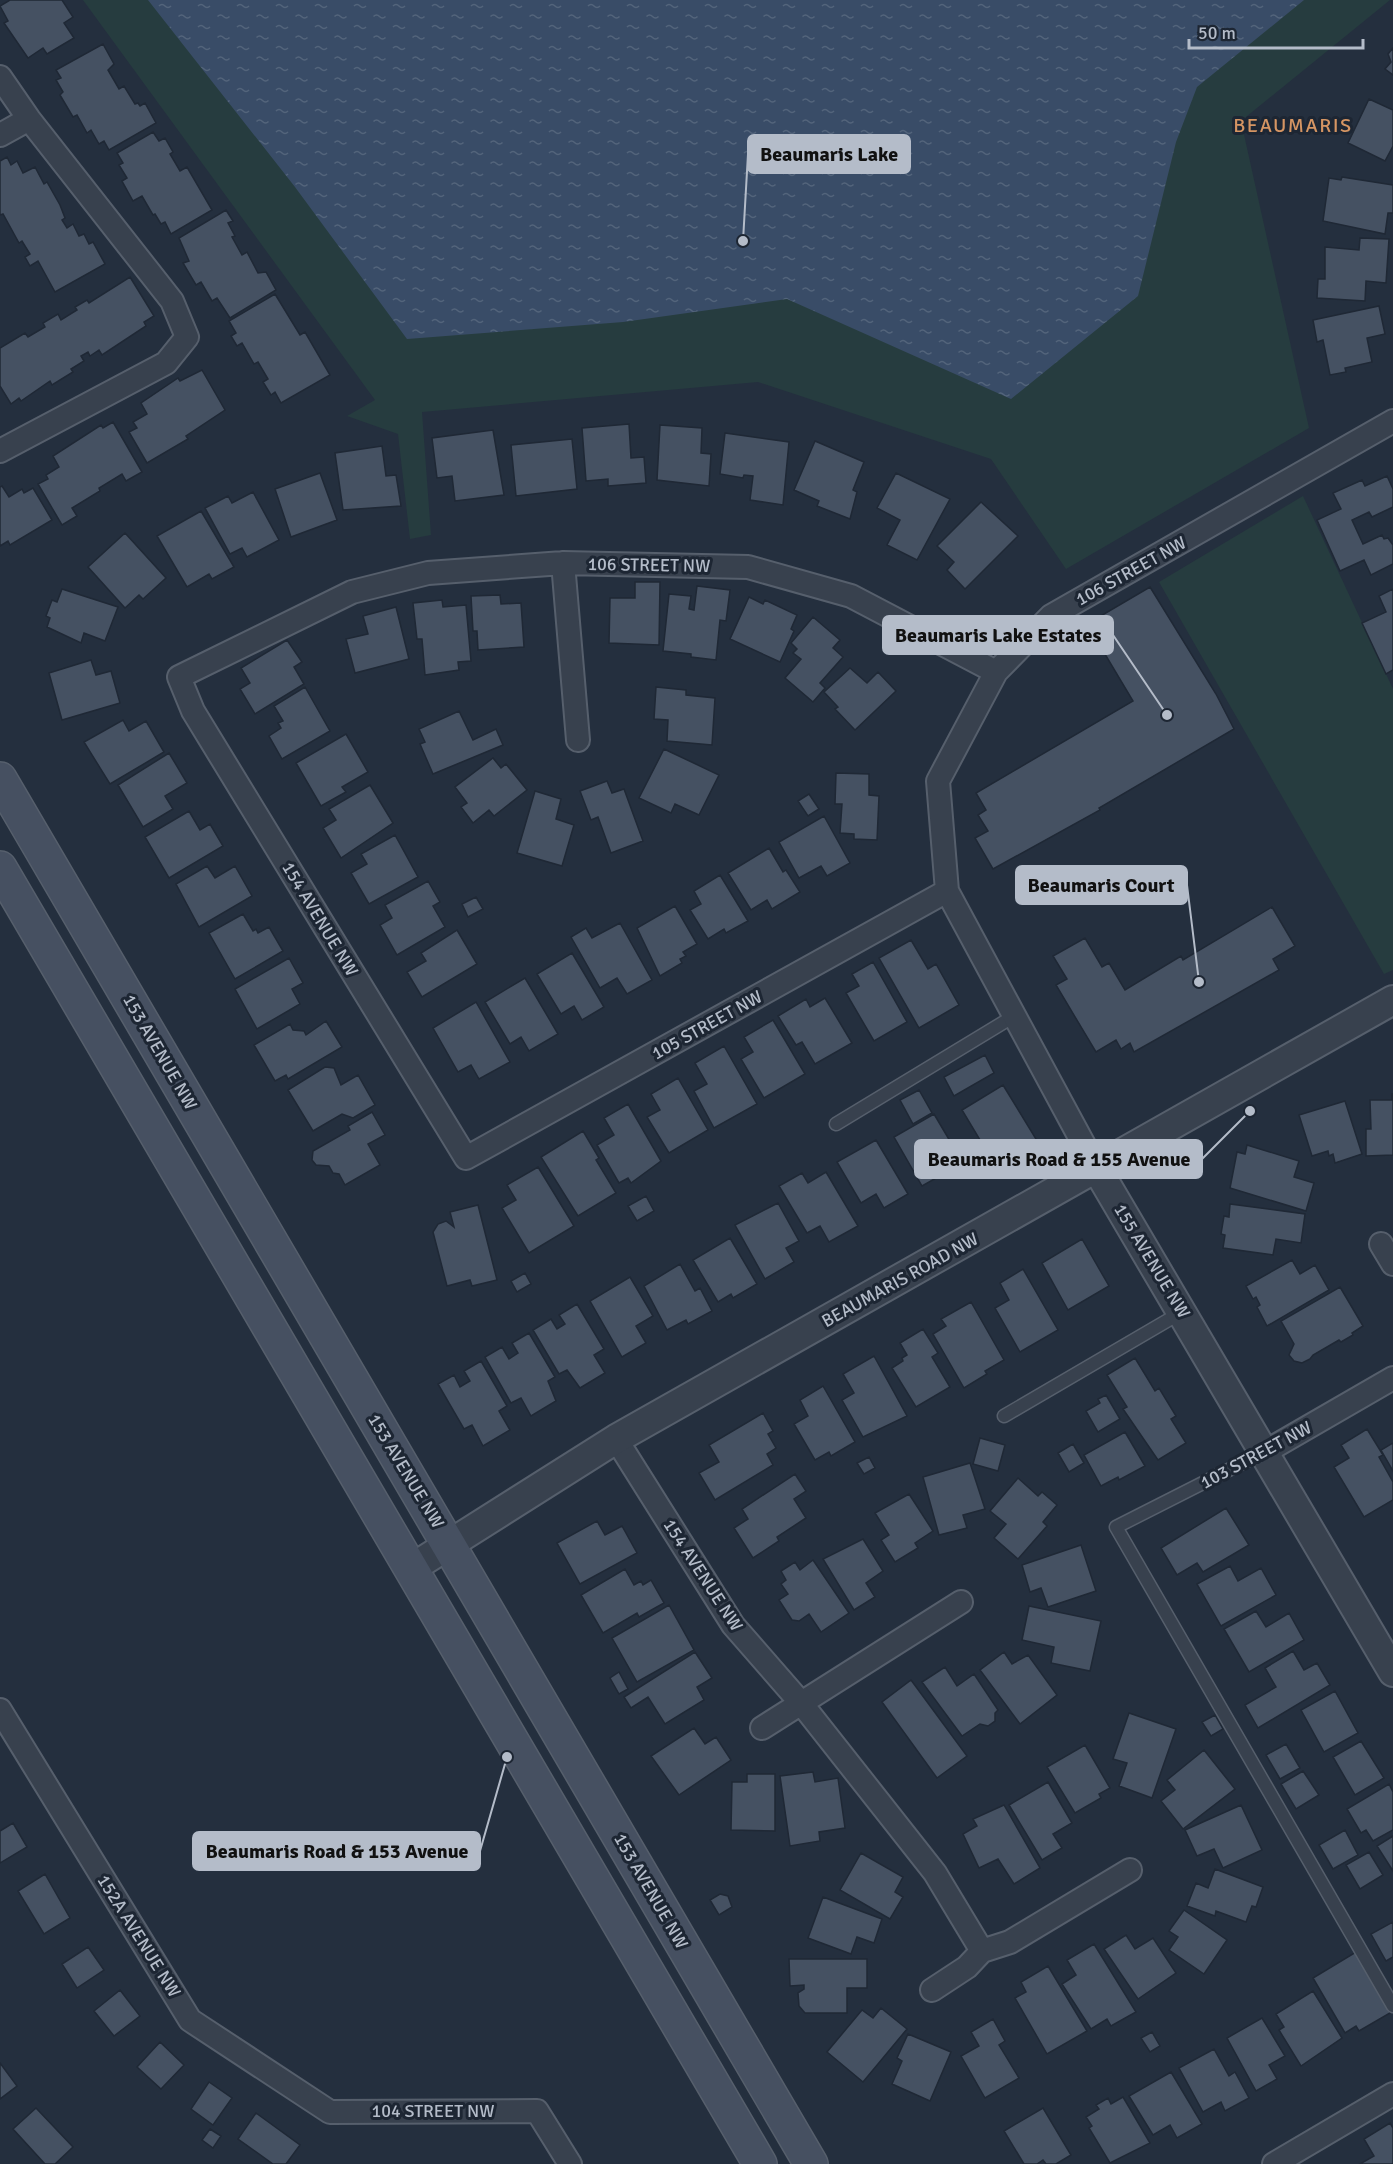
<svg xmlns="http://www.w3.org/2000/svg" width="1393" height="2164" font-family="Signika,sans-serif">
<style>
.park{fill:#263c3f}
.water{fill:url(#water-ripples)}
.building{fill:#455162;stroke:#1f2835;stroke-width:1.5}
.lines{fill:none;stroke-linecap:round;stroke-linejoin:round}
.service-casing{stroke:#565f6c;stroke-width:15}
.minor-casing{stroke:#565f6c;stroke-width:26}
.tertiary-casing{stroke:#565f6c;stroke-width:32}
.secondary-casing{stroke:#565f6c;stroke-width:36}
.service{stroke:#38414e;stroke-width:12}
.minor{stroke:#38414e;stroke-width:22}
.tertiary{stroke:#38414e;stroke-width:28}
.secondary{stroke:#465061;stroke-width:33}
.labels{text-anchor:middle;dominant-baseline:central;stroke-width:6;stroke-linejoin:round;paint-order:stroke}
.street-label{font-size:18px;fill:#b4bcc9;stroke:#1d2633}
.neighbourhood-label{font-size:20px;letter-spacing:1.5px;fill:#d59563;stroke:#1d2633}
.leader{fill:none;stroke:#b4bcc9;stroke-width:2}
.callout-dot{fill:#b4bcc9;stroke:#1d2633;stroke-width:2}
.callout{fill:#b4bcc9;stroke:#b4bcc9;stroke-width:2}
.callout-label{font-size:20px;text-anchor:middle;font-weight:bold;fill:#111}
</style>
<defs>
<pattern id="water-ripples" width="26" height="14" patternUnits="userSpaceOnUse" patternTransform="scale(1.5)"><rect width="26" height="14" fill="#394c67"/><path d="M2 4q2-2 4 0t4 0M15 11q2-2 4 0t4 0" fill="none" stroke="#53647b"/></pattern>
</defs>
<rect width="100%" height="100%" fill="#242f3e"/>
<path class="park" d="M83,0H1390L1241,121L1309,428L1066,569L991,459L758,382L422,412L431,535L410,539L398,434L347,416L375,400Z
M1303,496L1393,689V970L1384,974L1159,582Z"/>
<path class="water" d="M148,0H1304L1197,87L1176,142L1138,296L1011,399L787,299L623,322L407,339L295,187Z"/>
<path class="building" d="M10,0H62L73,17L64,23L74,38L47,54L43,48L28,58L4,23L8,21L0,6Z
M103,44L114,64L108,70L119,89L124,86L135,104L138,103L140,106L145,103L156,123L109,150L104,141L99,144L91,130L87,133L77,115L73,117L60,95L63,92L56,80L61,78L56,70Z
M1393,48V75L1385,69L1391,62L1388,54Z
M1369,99L1393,110V146L1385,161L1348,143Z
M153,132L159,141L165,138L173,152L170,154L180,171L187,167L212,210L171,234L165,222L161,224L155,214L153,215L142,196L133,201L122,181L127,178L119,165L123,163L117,153Z
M7,157L11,165L17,161L23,173L35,167L44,184L47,182L60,205L65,218L62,220L67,228L73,224L79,236L84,234L89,244L93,242L105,264L55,292L38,261L30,266L25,257L30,254L22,241L19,243L3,214L0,215V161Z
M1342,177L1393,185V213H1388L1385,234L1323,221L1329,178L1341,180Z
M226,210L233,221L228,223L235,236L232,237L242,255L247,252L258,273L266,272L276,290L230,318L217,298L212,301L201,282L196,285L183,263L189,261L179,238Z
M1360,238L1389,239L1386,283L1366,281L1365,301L1317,298L1318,279H1325V247L1359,250Z
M130,277L154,316L144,322L146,326L102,355L99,350L90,356L88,352L81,356L84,361L71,369L73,372L52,385L50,381L21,401L19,398L11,404L0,386V348L25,333L28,337L45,327L43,323L58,314L61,320L77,310L75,307L87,300L89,303Z
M275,294L300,335L305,332L330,375L281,403L275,392L271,395L263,382L268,379L258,362L254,364L242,343L237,346L231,336L236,333L229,321Z
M1379,306L1385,334L1367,338L1372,362L1345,368L1346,372L1330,375L1323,340L1317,342L1313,320Z
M202,370L225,410L186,436L188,439L147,463L129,432L137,428L133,422L147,414L141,403L178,378L180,381Z
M113,422L142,472L126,481L122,474L99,488L100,491L72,508L77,516L62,525L38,484L48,479L46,475L59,467L53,456L101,425L103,428Z
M629,424L631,458L644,457L646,483L608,486V479L586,481L582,428Z
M660,425L702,428L701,453L711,454L709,486L657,480Z
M493,430L504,495L455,501L452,476L437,478L432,438Z
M725,433L789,442L783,505L750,500L753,476L744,475L743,478L720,474Z
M572,439L577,489L516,496L511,445Z
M815,441L864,462L853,490L857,492L850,519L817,506L819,501L794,490Z
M382,446L386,476L396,475L401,506L343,510L335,453Z
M320,473L337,520L291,537L275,489Z
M896,473L950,499L917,560L887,545L900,520L877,508Z
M1387,476L1393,489V507L1372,517L1369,512L1352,520L1363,544L1382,535L1384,539L1388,538L1393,545V564L1371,575L1364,560L1340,571L1317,520L1341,509L1333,493L1362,480L1365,486Z
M2,486L9,497L22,489L24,493L33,488L52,520L10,545L8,541L0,546V487Z
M253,492L279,540L247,557L242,548L230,554L205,508L228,496L232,503Z
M981,502L1018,536L965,589L947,570L954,562L937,546Z
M201,511L234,567L212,579L209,574L187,587L157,536Z
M125,533L166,578L143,599L139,595L125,608L88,567Z
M635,582H660L659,645L609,643L610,598H635Z
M697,586L730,590L726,621L720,620L716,660L691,657V654L663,651L669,594L691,596L689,609L694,610Z
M1150,587L1216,694L1234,729L1099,808L1100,810L993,869L975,838L988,831L978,815L986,810L976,793L1133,701L1087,624Z
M62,589L118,607L105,641L84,633L81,643L47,627L50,618L46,616L52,600L57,602Z
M1393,589V670L1386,674L1362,623L1386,612L1379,596Z
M500,595L501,604L521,603L524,647L478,650L477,631H473L471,596Z
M749,597L763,604L765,600L797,615L791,629L794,631L780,662L730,639Z
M442,600L443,607L466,605L471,661L458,662L459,670L425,675L422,639H417L413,603Z
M396,607L409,659L355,673L346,639L368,634L363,616Z
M813,617L840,640L833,648L843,657L820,683L825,688L813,702L785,678L801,659L793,653L797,649L791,643Z
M287,640L302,662L294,667L304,684L255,714L240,689L250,683L241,668Z
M91,660L96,675L111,671L120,703L62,720L49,673Z
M850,668L867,683L878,672L896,691L855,730L835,709L838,707L824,692Z
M305,687L330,731L282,759L269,736L281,728L278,723L283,721L274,706Z
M656,687L686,690V695L715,698L712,745L667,741L668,720L654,719Z
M459,711L473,740L496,729L503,745L433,774L420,744L425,742L419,729Z
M123,720L129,731L146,721L164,752L110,784L84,742Z
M346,734L368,772L342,787L346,792L321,806L296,763Z
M664,749L719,775L699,815L675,804L671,813L639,798Z
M169,753L187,783L165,796L173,809L143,827L118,785Z
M493,758L501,768L506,764L527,790L494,816L489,810L473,823L461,807L467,803L455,787Z
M836,773L869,774V795L879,796L877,840L854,839V834L840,833L842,804H835Z
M607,781L612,793L624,789L643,841L611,853L598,817L591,820L580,791Z
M370,785L393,823L341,858L323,828L336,820L329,809Z
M535,791L561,799L556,819L574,825L562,866L517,853Z
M809,794L819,809L808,816L798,801Z
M189,811L200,830L210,824L223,846L169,878L145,837Z
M824,816L850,863L827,876L821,866L799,878L779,842Z
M395,835L418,877L369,904L351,873L367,864L361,854Z
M769,848L783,872L786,870L800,892L772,909L767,900L751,910L728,873Z
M207,866L215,878L235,866L252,896L199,927L176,884Z
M720,875L748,921L726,933L724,929L708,939L690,910L701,904L694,891Z
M428,881L440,902L433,906L445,927L397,955L380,925L392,918L385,905Z
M476,897L483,909L468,917L462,904Z
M675,906L697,944L683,952L686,956L680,959L682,963L660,976L637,928Z
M1272,907L1295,946L1273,959L1279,970L1134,1052L1130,1043L1121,1049L1116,1040L1096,1052L1056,985L1067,979L1053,956L1085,938L1102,967L1109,963L1125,990L1181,956L1183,960Z
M243,914L253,931L256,929L258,933L269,927L283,951L235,979L209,933Z
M620,923L652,980L627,994L617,978L600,988L571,937L586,928L592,938Z
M457,930L477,964L422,997L407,972L426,961L421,953Z
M911,940L928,969L936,964L959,1005L919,1028L879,958Z
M572,953L604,1007L582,1020L574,1006L561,1014L537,974Z
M289,958L303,983L292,989L300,1004L257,1029L235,989Z
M873,962L907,1022L874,1041L846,993L859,986L852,974Z
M525,978L558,1034L529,1051L521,1037L510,1044L485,1002Z
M825,998L852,1043L815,1064L802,1042L796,1045L778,1016L806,999L810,1007Z
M476,1002L510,1062L479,1079L471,1065L458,1072L433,1028Z
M773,1020L805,1074L764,1098L741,1059L753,1052L744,1037Z
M326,1021L342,1047L288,1079L286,1075L275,1081L254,1045L290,1024L293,1030L304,1031L306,1035Z
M724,1046L757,1104L714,1128L694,1091L707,1084L695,1063Z
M985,1055L994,1073L954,1096L944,1077Z
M325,1067L334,1068L341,1085L358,1075L375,1105L353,1118L342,1114L313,1131L288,1090Z
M678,1078L708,1130L669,1153L647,1117L660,1110L651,1094Z
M1003,1085L1036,1139L995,1165L962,1110Z
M919,1090L932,1113L913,1124L900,1100Z
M1392,1094H1393V1155L1366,1156V1129H1371L1370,1100H1392Z
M1345,1101L1362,1154L1335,1163L1333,1154L1329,1156L1328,1151L1312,1156L1299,1115Z
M628,1104L661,1161L631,1183L628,1178L619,1183L597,1145L614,1135L604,1118Z
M372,1112L385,1135L368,1144L380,1165L345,1185L339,1174L333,1173L329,1166L316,1165L312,1160L313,1151L350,1130L348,1126Z
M934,1114L963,1163L922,1186L894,1137Z
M583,1131L599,1158L596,1160L616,1193L578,1216L541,1157Z
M876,1140L908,1194L884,1208L876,1194L861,1203L837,1162Z
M1247,1145L1299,1161L1294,1177L1314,1183L1306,1211L1230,1188L1237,1152L1245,1154Z
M538,1167L574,1226L529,1253L502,1208L516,1200L507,1185Z
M826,1172L858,1226L829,1242L820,1226L807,1233L779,1186L802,1173L808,1183Z
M646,1196L654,1211L637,1221L628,1206Z
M778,1203L799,1241L786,1248L794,1262L765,1279L735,1225Z
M1230,1204L1305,1214L1301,1243L1276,1239L1273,1255L1223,1248L1225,1235L1221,1234L1224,1216L1229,1217Z
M478,1205L497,1280L472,1286L470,1280L447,1286L433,1232L438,1224L446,1221L454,1227L450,1212Z
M730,1238L757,1284L733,1298L731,1294L718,1302L693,1260Z
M1082,1239L1109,1286L1068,1310L1042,1263Z
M1292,1260L1300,1274L1315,1265L1329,1290L1267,1326L1257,1307L1260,1305L1256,1297L1253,1299L1246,1286Z
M680,1264L695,1291L700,1288L712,1311L688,1324L686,1320L667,1330L644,1286Z
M1023,1269L1058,1330L1020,1352L995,1308L1009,1300L1000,1283Z
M525,1273L531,1284L517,1292L511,1281Z
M630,1277L653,1316L636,1326L646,1343L622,1357L590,1301Z
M1340,1287L1363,1326L1352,1333L1353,1335L1341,1342L1339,1340L1313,1355L1310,1359L1302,1363L1294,1361L1289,1355L1294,1344L1281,1321Z
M971,1302L1004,1360L985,1371L987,1374L964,1388L933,1334L946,1326L941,1319Z
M577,1304L604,1349L594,1355L605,1373L580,1388L567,1370L559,1374L533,1330L551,1319L557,1329L565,1324L559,1315Z
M923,1329L938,1353L932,1357L950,1387L916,1407L892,1368L903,1361L902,1358L907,1355L900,1343Z
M529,1333L555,1377L548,1381L556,1401L531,1416L521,1398L511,1403L485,1357L502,1347L509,1359L518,1353L512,1343Z
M874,1356L907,1416L863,1437L842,1400L854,1393L843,1374Z
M1135,1358L1155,1391L1159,1388L1176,1416L1171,1419L1186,1443L1158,1460L1123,1409L1127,1407L1107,1375Z
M481,1361L507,1406L499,1411L510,1430L483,1446L472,1425L464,1429L438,1384L454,1375L460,1387L470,1381L464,1371Z
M823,1386L855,1442L831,1456L829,1452L815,1460L794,1424L808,1416L800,1400Z
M1106,1395L1120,1419L1098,1432L1086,1411L1100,1403L1098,1399Z
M763,1413L773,1431L768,1434L776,1448L767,1454L773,1465L715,1500L699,1473L719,1462L709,1445Z
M1367,1429L1383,1455L1379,1457L1393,1482V1500L1364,1517L1334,1467L1349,1458L1341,1445Z
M1125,1432L1145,1466L1119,1480L1118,1477L1101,1486L1084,1455Z
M980,1438L1005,1445L998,1471L973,1464Z
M1393,1443V1471L1381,1450Z
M1073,1444L1084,1463L1069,1472L1058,1453Z
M869,1457L875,1468L864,1474L857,1463Z
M970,1463L985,1509L963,1515L967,1528L939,1535L923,1477Z
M795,1474L806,1491L794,1499L806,1518L777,1537L779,1541L753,1558L734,1528L748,1519L742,1509Z
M1018,1478L1038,1496L1042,1492L1057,1505L1043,1522L1047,1526L1018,1559L994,1538L1006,1524L990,1511Z
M909,1494L933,1531L915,1543L918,1548L895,1562L881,1540L889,1535L875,1513Z
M1226,1508L1249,1545L1203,1572L1197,1563L1177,1575L1161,1548Z
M597,1521L605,1535L622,1526L637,1553L580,1584L557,1543Z
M863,1539L883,1571L866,1583L875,1597L854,1610L823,1559Z
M1081,1545L1096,1591L1048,1607L1041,1588L1030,1592L1022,1565Z
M813,1560L849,1613L821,1632L809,1614L799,1621L792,1620L779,1600L788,1594L781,1584L786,1580L781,1571L795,1562L800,1570Z
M1230,1566L1238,1581L1261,1568L1276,1595L1221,1626L1197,1584Z
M625,1569L634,1585L641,1581L643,1585L651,1580L664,1603L639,1617L637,1613L603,1633L581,1595Z
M669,1605L694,1650L637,1682L612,1638Z
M1029,1606L1101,1621L1090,1671L1051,1663L1054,1647L1022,1640Z
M1256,1611L1266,1627L1289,1613L1304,1640L1249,1672L1224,1629Z
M1293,1651L1304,1670L1317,1663L1330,1685L1258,1728L1245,1705L1276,1687L1265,1668Z
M695,1652L712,1678L697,1687L704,1700L665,1724L648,1697L631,1708L624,1697Z
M1004,1652L1012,1664L1028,1655L1057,1695L1020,1724L980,1670Z
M945,1667L957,1686L974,1674L998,1710L995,1713V1721L988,1726L980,1724L962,1736L922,1682Z
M619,1672L628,1689L619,1694L610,1678Z
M911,1680L967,1756L937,1778L882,1702Z
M1335,1691L1358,1733L1324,1752L1301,1710Z
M1129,1713L1176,1729L1152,1798L1119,1786L1127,1763L1113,1759Z
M1215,1715L1223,1729L1211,1736L1202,1722Z
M694,1728L705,1744L716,1737L731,1760L679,1795L651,1756Z
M1361,1741L1384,1778L1355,1795L1333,1757Z
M1286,1744L1300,1768L1280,1779L1266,1755Z
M1085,1745L1110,1788L1099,1794L1101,1798L1075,1813L1047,1767Z
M1204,1750L1235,1789L1183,1829L1161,1801L1175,1790L1167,1780Z
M1303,1771L1319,1795L1296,1809L1281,1784Z
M813,1772L815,1782L838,1778L845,1828L819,1832L820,1841L790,1846L780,1776Z
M747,1774H775V1831L731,1830L732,1782H747Z
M1048,1782L1072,1823L1053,1834L1062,1848L1042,1860L1009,1805Z
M1389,1784L1393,1792V1830L1373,1841L1366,1830L1361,1833L1347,1809Z
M1004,1805L1040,1868L1014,1884L998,1859L979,1868L963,1834L977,1826L973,1819Z
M1241,1805L1262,1850L1223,1868L1214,1849L1197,1856L1185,1830Z
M13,1823L27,1847L0,1863V1831Z
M1345,1830L1358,1855L1333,1869L1319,1845Z
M1393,1836V1871L1377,1846Z
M1369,1852L1383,1875L1360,1889L1346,1865Z
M861,1853L903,1877L895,1892L903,1897L890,1919L840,1890Z
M1215,1869L1263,1887L1256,1907L1252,1906L1246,1922L1216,1911L1215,1916L1187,1906L1196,1883L1208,1888Z
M45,1874L70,1918L44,1934L18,1891Z
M720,1894L728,1896L732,1907L719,1915L710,1900Z
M823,1897L882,1919L874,1943L857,1937L851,1954L808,1938Z
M1184,1910L1227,1940L1204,1974L1169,1950L1178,1937L1169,1931Z
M1393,1922V1957L1386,1961L1371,1934Z
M1126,1935L1135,1949L1153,1938L1176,1973L1138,1999L1104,1949Z
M1094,1944L1136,2012L1111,2026L1107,2019L1091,2029L1062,1984L1076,1975L1067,1960Z
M88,1947L104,1970L77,1988L62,1964Z
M1356,1952L1390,2013L1359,2031L1356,2026L1345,2033L1313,1978Z
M789,1959H867V1988H847V2013H805L799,2006L798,1993L804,1989V1985L790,1986Z
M1048,1966L1087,2031L1047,2054L1015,1998L1026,1992L1021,1982Z
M120,1990L140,2016L114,2036L94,2011Z
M1313,1991L1342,2038L1301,2066L1279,2030L1284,2027L1276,2014Z
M881,2008L907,2029L863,2082L827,2052L862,2010L873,2018Z
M1262,2018L1285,2056L1269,2065L1277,2079L1256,2091L1227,2038Z
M993,2019L1005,2041L999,2045L1019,2078L985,2098L961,2056L979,2046L971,2032Z
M1152,2032L1160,2046L1150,2052L1141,2038Z
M908,2034L951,2052L930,2101L892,2084L902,2061L897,2058Z
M160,2042L184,2065L161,2089L137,2067Z
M1214,2049L1229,2076L1235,2072L1249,2098L1225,2111L1221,2102L1203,2112L1179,2068Z
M0,2063L17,2086L0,2099Z
M1171,2072L1202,2124L1177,2138L1170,2125L1153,2135L1129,2096Z
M209,2082L232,2098L213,2125L191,2109Z
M1123,2097L1150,2143L1110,2163L1089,2128L1092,2126L1086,2117L1099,2109L1096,2105L1108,2098L1111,2104Z
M36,2108L73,2147L55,2164H45L13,2129Z
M1043,2108L1071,2155L1056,2164H1046L1043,2160L1037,2164H1024L1004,2131Z
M256,2113L300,2145L286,2164H273L238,2139Z
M1390,2123L1393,2128V2164H1360L1374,2156L1364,2139Z
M210,2129L221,2136L213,2148L202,2140Z"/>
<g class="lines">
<defs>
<path id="service" d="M836,1124L1014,1016
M1004,1416L1182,1312
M1264,1452L1116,1527L1393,2006"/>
<path id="minor" d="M0,77L29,119L172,301L187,337L166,363L0,451
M0,135L29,119
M563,563L578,740
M947,891L466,1158L193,711L179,677L352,592L428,573L563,563L748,567L851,596L996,672
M1097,1169L947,891L938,781L996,672L1051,616L1393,421
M1381,1244L1393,1264
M616,1439L733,1625L801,1703L935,1873L982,1951L1010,1942L1130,1870
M1265,1452L1393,1378
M0,1710L190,2020L330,2112L537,2111L570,2164
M762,1728L961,1602
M932,1990L967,1967L982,1951
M1274,2164L1393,2094"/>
<path id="tertiary" d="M1097,1169L1393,1672
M412,1568L616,1439L1393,1000"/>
<path id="secondary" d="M0,779L811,2164
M0,868L760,2164"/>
</defs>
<use href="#service" class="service-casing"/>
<use href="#minor" class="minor-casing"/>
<use href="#tertiary" class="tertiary-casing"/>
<use href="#secondary" class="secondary-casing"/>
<use href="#service" class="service"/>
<use href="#minor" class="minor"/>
<use href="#tertiary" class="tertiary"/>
<use href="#secondary" class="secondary"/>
</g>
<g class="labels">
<g class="street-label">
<text transform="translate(649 565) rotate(1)">106 STREET NW</text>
<text transform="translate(1131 571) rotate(-29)">106 STREET NW</text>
<text transform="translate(320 919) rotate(59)">154 AVENUE NW</text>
<text transform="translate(707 1025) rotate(-29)">105 STREET NW</text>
<text transform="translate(160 1052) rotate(60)">153 AVENUE NW</text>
<text transform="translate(1152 1261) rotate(59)">155 AVENUE NW</text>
<text transform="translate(900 1280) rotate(-29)">BEAUMARIS ROAD NW</text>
<text transform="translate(1256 1455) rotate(-28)">103 STREET NW</text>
<text transform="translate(406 1471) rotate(59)">153 AVENUE NW</text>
<text transform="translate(703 1575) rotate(57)">154 AVENUE NW</text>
<text transform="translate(651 1891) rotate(60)">153 AVENUE NW</text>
<text transform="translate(139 1936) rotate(58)">152A AVENUE NW</text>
<text x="433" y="2111">104 STREET NW</text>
</g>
<g class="neighbourhood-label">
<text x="1293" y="125">BEAUMARIS</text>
</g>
</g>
<path class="leader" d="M743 241L748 154M1167 715L1113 635M1199 982L1187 885M1250 1111L1202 1159M507 1757L480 1851"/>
<g class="callout-dot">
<circle cx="743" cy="241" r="6"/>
<circle cx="1167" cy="715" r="6"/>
<circle cx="1199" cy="982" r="6"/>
<circle cx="1250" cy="1111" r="6"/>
<circle cx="507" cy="1757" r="6"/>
</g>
<g class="callout">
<rect x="748" y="135" width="162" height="38" rx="6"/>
<rect x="883" y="616" width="230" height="38" rx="6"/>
<rect x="1016" y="866" width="171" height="38" rx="6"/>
<rect x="915" y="1140" width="287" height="38" rx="6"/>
<rect x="193" y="1832" width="287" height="38" rx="6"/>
</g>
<g class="callout-label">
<text x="829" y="161">Beaumaris Lake</text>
<text x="998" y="642">Beaumaris Lake Estates</text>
<text x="1101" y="892">Beaumaris Court</text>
<text x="1059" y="1166">Beaumaris Road &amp; 155 Avenue</text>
<text x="337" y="1858">Beaumaris Road &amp; 153 Avenue</text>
</g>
<path d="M1189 39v9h174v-9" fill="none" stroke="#b4bcc9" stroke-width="3"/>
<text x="1198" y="39" font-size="18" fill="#b4bcc9" stroke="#1d2633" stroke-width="4.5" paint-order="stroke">50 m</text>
</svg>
